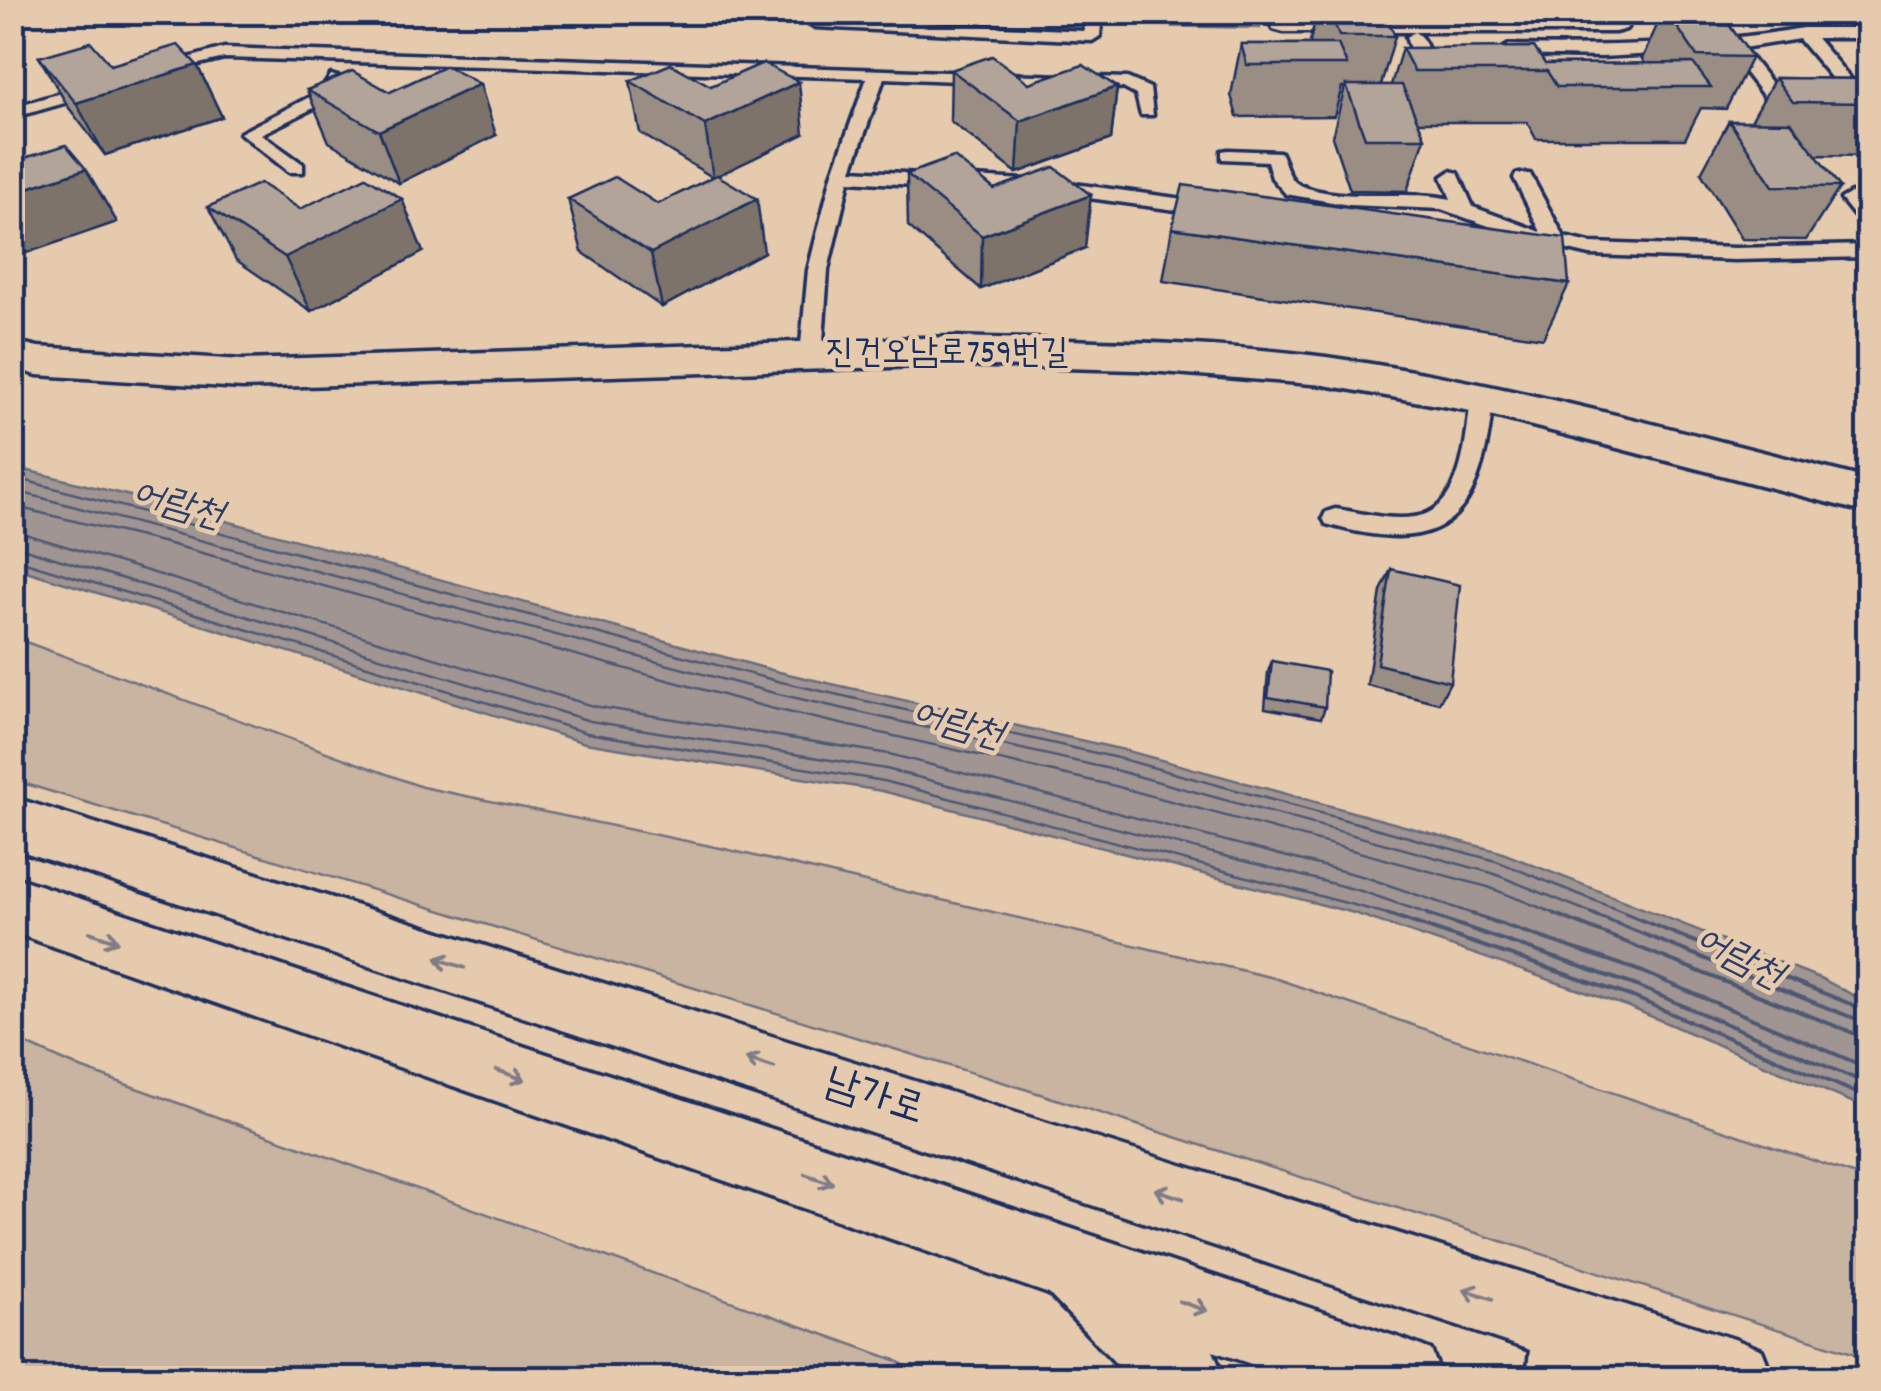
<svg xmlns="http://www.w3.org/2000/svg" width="1881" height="1391" font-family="Dekko,'Poor Story',sans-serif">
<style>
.green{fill:#c9b3a1;stroke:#727180;stroke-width:2.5}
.water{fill:#a09592;stroke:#6b6c7d;stroke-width:2.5}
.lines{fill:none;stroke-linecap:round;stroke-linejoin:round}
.shore-far1{stroke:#505873;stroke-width:2.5}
.shore{stroke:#505873;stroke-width:4}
.service-casing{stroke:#1b2f5e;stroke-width:7}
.minor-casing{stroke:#1b2f5e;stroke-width:7}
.secondary-casing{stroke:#1b2f5e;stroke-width:7}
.service{fill:#e6caad;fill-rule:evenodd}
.minor{fill:#e6caad;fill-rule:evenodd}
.secondary{fill:#e6caad;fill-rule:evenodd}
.wall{fill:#9a8d84;stroke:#1b2f5e;stroke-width:2.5}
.shaded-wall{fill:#7d736b;stroke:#1b2f5e;stroke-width:2.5}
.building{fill:#b3a499;stroke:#1b2f5e;stroke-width:2.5}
.oneway{stroke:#807c86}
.labels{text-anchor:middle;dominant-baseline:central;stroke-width:9;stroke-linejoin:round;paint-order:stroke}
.street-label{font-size:35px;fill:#1b2f5e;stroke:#e6caad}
.water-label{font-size:38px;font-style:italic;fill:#2f3e66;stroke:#e6caad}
.near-street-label{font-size:42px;fill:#1b2f5e;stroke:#e6caad}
</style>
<rect width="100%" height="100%" fill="#e6caad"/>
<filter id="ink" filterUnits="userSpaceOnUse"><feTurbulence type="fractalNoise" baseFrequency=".01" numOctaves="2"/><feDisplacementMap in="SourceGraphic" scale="20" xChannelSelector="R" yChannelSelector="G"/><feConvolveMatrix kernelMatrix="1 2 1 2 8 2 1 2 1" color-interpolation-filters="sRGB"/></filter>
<g filter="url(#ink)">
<path class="green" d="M1152,13H1256L1260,28L1152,26Z
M12,637L422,787L725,849L1274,978L1856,1175L1868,1187V1358L1012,1085L13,780Z
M13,1038L83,1069L895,1360L926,1378H13Z"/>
<path class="water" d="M13,467L175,507L779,672L1124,750L1500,852L1822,979L1868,1003V1109L1629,1007L1354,913L882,791L585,743L13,567Z"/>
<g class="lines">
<path class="shore-far1" d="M12,477L777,681L1122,759L1496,861L1633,916
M12,490L774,693L1119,771L1492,873L1599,916
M12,506L166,543L770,708L1115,786L1488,887L1561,916
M12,530L593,706L889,754L1365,877L1479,916
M12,545L590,721L886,769L1361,891L1434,916
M12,558L587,733L884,781L1395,916"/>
<path class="shore" d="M1388,914L1633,997L1868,1098
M1427,914L1637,986L1868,1084
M1472,914L1643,972L1868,1068
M1555,914L1868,1039
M1593,914L1868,1024
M1626,914L1868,1011"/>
<defs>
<path id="service" d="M811,12H827L825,18L1084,31L1086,12H1102L1100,36L1092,41L815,27L807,22Z
M1803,28H1868V38H1816L1867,98V106H1855L1799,39L1743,48L1787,103L1778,108L1772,107L1728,50L1601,57L1509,55L1501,50L1509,45C1608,47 1705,45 1803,28Z
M1414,32C1430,39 1429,65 1442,76L1440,80C1416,84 1413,56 1406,37Z
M224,48L1127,78L1150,88L1153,115H1141L1136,95L1123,88L884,78L852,170L1060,182L1212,203L1222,209L1212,215L1060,194L849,181L828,270L822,355L811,362L800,355L808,270L832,175L867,78L224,58L157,74L149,69Z
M331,75L345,79L334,98L261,134L303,164V172H289L240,133L321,91Z
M97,83L103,84V92L12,118V107Z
M1228,150L1280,152C1286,163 1288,180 1300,185C1338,203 1409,189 1451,199L1442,177L1451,171L1458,173L1473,207L1541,232L1514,178L1516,174H1530L1564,237L1590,243L1735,248L1868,245V257L1735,260L1590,255L1531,241L1441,209L1349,205L1286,194L1272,178L1267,161L1222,159V151Z
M1851,193C1867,197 1868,211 1868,226L1861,224L1841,199Z
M1482,391L1493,398C1482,514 1450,560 1326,524L1323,518L1326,512L1335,509C1360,512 1388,521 1414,517C1464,511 1466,436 1471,398Z"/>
<path id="minor" d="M1265,12H1625L1631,22L1626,29L1615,32H1284L1273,29Z
M954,337C1078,341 1204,341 1326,357C1510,383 1689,434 1868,479V513L1482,413L1324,385L1137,370L954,365L242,388L37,375L12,368V341L38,347L242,360Z"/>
<path id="secondary" d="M12,797L1734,1339L1762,1350L1773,1378H1617L1605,1375V1378H1527L1530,1350L12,848Z
M12,876L1403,1339L1431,1350L1442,1378H1292L1213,1351L1224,1378H1130L1049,1294L12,932Z"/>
</defs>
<use href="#service" class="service-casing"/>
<use href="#minor" class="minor-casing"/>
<use href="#secondary" class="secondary-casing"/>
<use href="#service" class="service"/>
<use href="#minor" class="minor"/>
<use href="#secondary" class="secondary"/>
</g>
<path class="wall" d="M1317,12H1384L1395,36L1381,85H1391L1402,48L1545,64H1645L1642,59L1663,12H1720L1752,57L1726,109L1701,108L1685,139H1536L1527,122H1418L1425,138L1407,191L1350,190L1332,137L1345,87H1342L1334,116L1237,117L1231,95L1241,44H1311L1310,41Z
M39,57L111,65H197L222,117L105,155L69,108Z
M951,70L1029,83L1117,87L1111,139L1017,173L950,121Z
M1775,78L1868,79V156L1815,155L1840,187L1806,240L1742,239L1701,173L1729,121H1751Z
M630,81L711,86L804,134L718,175L764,252L662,307L582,252L568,199L658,204L712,177L640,133Z
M307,90L390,92L496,135L399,183L329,142Z
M907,174L994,189L1085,248L981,289L908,226Z
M208,207L300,209L423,252L311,311L236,260Z
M1172,228L1569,284L1543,338L1163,281Z
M1391,569L1450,682L1439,703L1367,685L1381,591Z
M1272,661L1325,707L1321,718L1265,708L1268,672Z"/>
<path class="shaded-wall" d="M197,65L222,117L105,155L76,103Z
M799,82L804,134L713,178L705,125Z
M480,84L496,135L399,183L379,131Z
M1117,87L1111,139L1017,173L1020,121Z
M86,169L117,222L12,258V193Z
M1091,195L1085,248L981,289L982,236Z
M402,199L423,252L311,311L285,257Z
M757,199L764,252L662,307L651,253Z"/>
<path class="building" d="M1330,12H1384L1395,36H1339Z
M1667,12H1720L1752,57L1697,56Z
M91,42L111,65L178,45L197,65L76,103L39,57Z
M1241,44H1338L1347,65H1247Z
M1534,47L1545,64L1693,63L1711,87H1557L1547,71H1414L1402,48Z
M992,56L1029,83L1083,65L1117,87L1020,121L951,70Z
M763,63L799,82L705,125L630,81L671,64L711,86Z
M446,66L480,84L379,131L307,90L352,71L390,92Z
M1775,78L1868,79V103L1793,102Z
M1346,85H1402L1425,138H1365Z
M1729,121L1791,122L1840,187L1773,186Z
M66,145L86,169L12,193V162Z
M954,157L994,189L1054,167L1091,195L982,236L907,174Z
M717,175L757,199L651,253L568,199L615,177L658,204Z
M366,177L402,199L285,257L208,207L260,183L300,209Z
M1183,185L1565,238L1569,284L1172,228Z
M1391,569L1460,585L1450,682L1377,664Z
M1272,661L1327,671L1325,707L1268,697Z"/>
<defs><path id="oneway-shaft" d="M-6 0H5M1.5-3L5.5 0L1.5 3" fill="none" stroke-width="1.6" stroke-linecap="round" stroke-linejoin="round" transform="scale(2.5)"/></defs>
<g class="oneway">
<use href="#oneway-shaft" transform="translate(104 937) rotate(19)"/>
<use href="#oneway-shaft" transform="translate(450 963) rotate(-162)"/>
<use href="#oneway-shaft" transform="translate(760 1063) rotate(-162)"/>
<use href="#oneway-shaft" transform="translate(511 1075) rotate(19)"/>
<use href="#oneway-shaft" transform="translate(819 1179) rotate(19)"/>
<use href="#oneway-shaft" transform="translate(1169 1194) rotate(-162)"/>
<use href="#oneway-shaft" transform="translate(1478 1294) rotate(-162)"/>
<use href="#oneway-shaft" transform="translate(1193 1306) rotate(19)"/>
</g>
</g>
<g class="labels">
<g class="street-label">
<text x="947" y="355">진건오남로759번길</text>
</g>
<g class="water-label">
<text transform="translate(177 507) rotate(16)">어람천</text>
<text transform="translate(957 727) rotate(16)">어람천</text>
<text transform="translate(1738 960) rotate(27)">어람천</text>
</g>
<g class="near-street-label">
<text transform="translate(874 1099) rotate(18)">남가로</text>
</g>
</g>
<rect width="1881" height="1391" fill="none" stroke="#e6caad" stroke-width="50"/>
<rect x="25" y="25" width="1831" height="1341" fill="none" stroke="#1b2f5e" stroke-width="4" filter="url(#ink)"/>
</svg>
